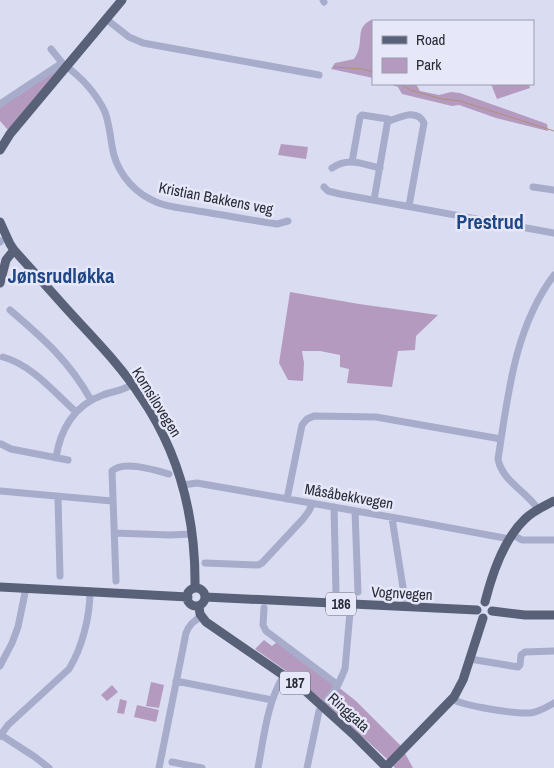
<svg xmlns="http://www.w3.org/2000/svg" width="554" height="768" font-family="'Archivo Narrow',sans-serif">
<style>
.green{fill:#b59ac0}
.lines{fill:none;stroke-linecap:round;stroke-linejoin:round}
.stream{stroke:#af8f78;stroke-width:1}
.minor{stroke:#a6acca;stroke-width:7}
.major{stroke:#586178;stroke-width:9}
.labels{text-anchor:middle;dominant-baseline:central;stroke-width:5;stroke-linejoin:round;paint-order:stroke}
.shield{fill:#e6e7f9;stroke:#606370;stroke-width:1}
.shield-label{font-size:14px;font-weight:bold;fill:#272b35}
.street-label{font-size:15px;fill:#272b35;stroke:#e6e7f9}
.district-label{font-size:20px;font-weight:bold;fill:#1f4685;stroke:#e6e7f9}
</style>
<rect width="100%" height="100%" fill="#dadcf2"/>
<path class="green" d="M371,20L374,21H373V78L331,69L335,63L354,59C366,43 353,29 371,20Z
M55,71H57L8,130L0,121V107Z
M390,84H416L420,91L439,95L451,92L460,93L547,124L548,131L496,118L459,105L452,106L402,94L398,87Z
M491,84H529L530,88L497,99Z
M281,144L308,147L306,159L278,155Z
M290,292L359,304L438,315L416,336L415,350L398,351L392,387L347,383L349,369L340,367V355L320,351H302L304,363L303,381L288,380L279,363Z
M264,640L272,646L277,642L308,663L356,701L401,746L413,768H395L387,759L302,682L255,649Z
M151,682L164,685L159,708L146,706Z
M112,685L118,692L107,701L101,695Z
M120,699L127,701L124,714L117,713Z
M137,705L159,710L156,722L134,717Z"/>
<g class="lines">
<path class="stream" d="M334,67L362,69L373,72
M401,84L410,90L442,99L460,101L554,131"/>
<path class="minor" d="M323,0L324,2
M106,19L129,37L143,43L319,75
M51,49L63,64
M0,104L59,65L63,64C80,76 96,93 105,112C109,123 110,134 112,146C115,168 130,189 150,199C164,207 182,208 198,211C224,215 250,220 277,224L288,221
M389,121C400,117 417,108 424,123L409,206
M352,162L360,117L362,115L388,119L374,200
M332,168C349,157 361,164 380,168
M324,187L328,191L340,194L554,233
M533,187L554,190
M0,242L1,241
M10,310C44,339 69,361 91,400
M3,357C32,365 54,392 76,412
M1,444L11,449L68,460
M56,458C60,430 74,405 103,395C113,391 124,391 132,384
M183,485L197,483L413,521L510,539
M0,491L112,501
M58,497L60,576
M287,499L302,425L307,419L314,416L376,417L501,439
M334,507L336,592
M538,509C526,491 502,481 498,459C508,396 514,328 554,275
M355,511L358,592
M392,518L405,600
M114,533L170,535L192,534
M513,535L522,540H554
M205,563L258,565L262,563L303,519L309,511L312,504
M116,581L112,471C123,460 155,470 169,474
M264,608L263,625L266,631L338,685
M470,659L518,667L520,665L521,655L525,652L554,651
M0,666L12,643L18,627L26,588
M176,681L272,700
M452,699C464,706 515,714 529,713C537,713 547,707 554,703
M1,735L35,757L49,768
M0,736L8,725L69,669C82,648 90,617 90,591
M172,762L202,768
M159,768L186,633C189,625 193,621 201,617
M258,768C264,737 267,702 284,675
M307,768L319,711L338,685L345,669L350,612"/>
<path class="major" d="M0,150L10,134L122,0
M0,222L10,244L14,250C31,269 48,288 65,307C91,336 120,364 141,397C180,454 196,520 195,588
M0,283L6,260L14,250
M0,587L188,597
M187 597a9 9 0 1 1 18 0a9 9 0 1 1-18 0Z
M205,597L477,610
M485,602C492,574 503,540 525,519C533,511 544,506 554,501
M199,606L200,614L206,622L302,688L355,736L387,768
M492,611L525,615H554
M386,767L454,697L463,680L483,618"/>
</g>
<g class="labels">
<g class="shield">
<rect x="326" y="592.5" width="30" height="23" rx="4"/>
<rect x="280" y="671.5" width="30" height="23" rx="4"/>
</g>
<g class="shield-label">
<text x="341" y="604">186</text>
<text x="295" y="683">187</text>
</g>
<g class="street-label">
<text transform="translate(216 198) rotate(11)">Kristian Bakkens veg</text>
<text transform="translate(157 402) rotate(58)">Kornsilovegen</text>
<text transform="translate(349 496) rotate(10)">Måsåbekkvegen</text>
<text transform="translate(402 593) rotate(3)">Vognvegen</text>
<text transform="translate(349 712) rotate(42)">Ringgata</text>
</g>
<g class="district-label">
<text x="490" y="221">Prestrud</text>
<text x="61" y="275">Jønsrudløkka</text>
</g>
</g>
<rect x="372" y="20" width="162" height="65" fill="#e6e7f9" stroke="#9a9cab"/>
<rect x="382" y="36" width="25" height="8" fill="#586178" stroke="#9a9cab"/>
<text x="416" y="45" font-size="15" fill="#272b35">Road</text>
<rect x="382" y="58" width="25" height="15" fill="#b59ac0" stroke="#9a9cab"/>
<text x="416" y="70" font-size="15" fill="#272b35">Park</text>
</svg>
